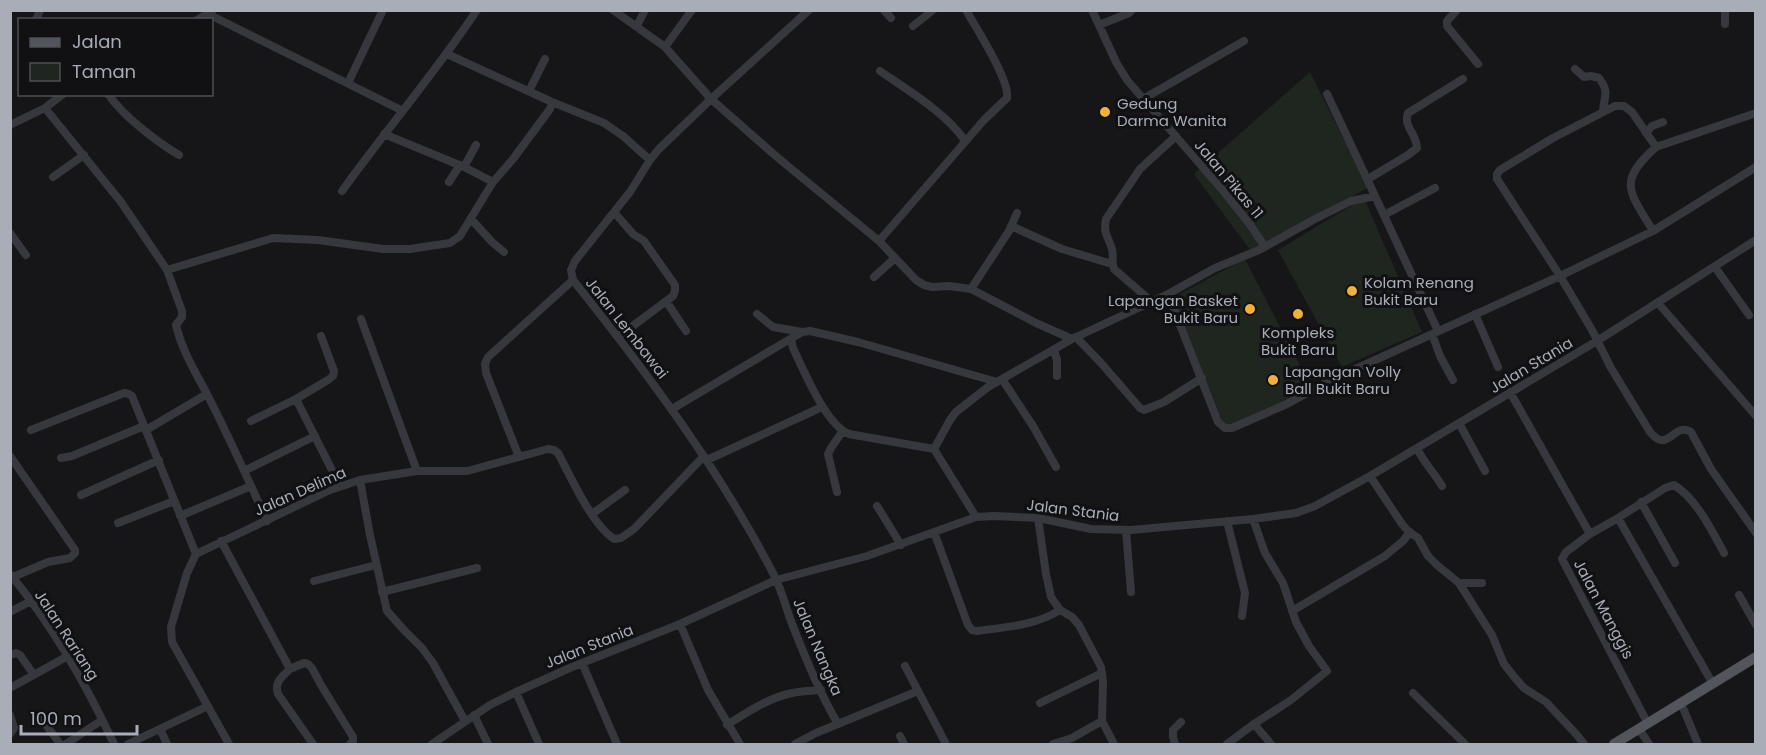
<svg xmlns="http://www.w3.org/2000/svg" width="1766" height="755" font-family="Poppins,sans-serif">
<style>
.green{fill:#1e261f}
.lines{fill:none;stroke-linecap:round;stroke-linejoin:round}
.minor{stroke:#37383d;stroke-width:8}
.major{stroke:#53555c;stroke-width:10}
.poi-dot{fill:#f2b134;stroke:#111113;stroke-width:2}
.labels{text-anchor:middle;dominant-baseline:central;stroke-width:6;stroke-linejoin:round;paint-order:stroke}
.poi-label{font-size:15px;fill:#a8adb8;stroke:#111113;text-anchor:start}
.street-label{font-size:15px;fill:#a8adb8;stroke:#111113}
</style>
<rect width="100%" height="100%" fill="#161618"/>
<path class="green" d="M1310,72L1368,188L1250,250L1194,174Z
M1364,198L1422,332L1342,367L1278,250Z
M1245,259L1314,393L1226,430L1173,300L1176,296Z"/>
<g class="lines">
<path class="minor" d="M613,10L665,47L711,99L777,157L879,241L916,280L924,285L932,287L949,286L971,289L1036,323L1072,339
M809,10L711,99L659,149L650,160L630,192L575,261L571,270L573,280C648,374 720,470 775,577C783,594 787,612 794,629C807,661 820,694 838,724
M884,10L891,18
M1092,10L1116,62L1127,80L1225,193L1251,226L1265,247
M1457,10L1447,21V26L1478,64
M208,14L403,111
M36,20L40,10
M197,20L212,11
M1725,24V10
M1099,25L1129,13L1132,10
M637,26L645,10
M913,26L933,10
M665,47L692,10
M447,54L552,102L604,123L623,136L650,160
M1575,69L1584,77L1591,76L1599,78C1610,93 1604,95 1603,111
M880,71C906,89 949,115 965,141
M348,83L383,10
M529,91L545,59
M108,94C123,116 157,142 179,155
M1327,94L1375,196
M1143,99L1244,41
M45,108L121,202L167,270L182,311V317L176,325C182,351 196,373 208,396C229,437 248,479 267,521
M10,125L45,108L63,94
M1646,133L1652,126L1663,122
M384,134L464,167L493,182
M1656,147L1632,112L1624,106H1615L1553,138L1500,170L1497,174V179L1560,276L1592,330L1611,368L1650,432C1669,455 1673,421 1691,432L1711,469L1756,533
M464,167L476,145
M53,177L84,155
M1368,179L1408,155L1417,148C1417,134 1403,127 1408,113L1463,79
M449,182L460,165
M342,191C386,130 435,73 477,10
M614,212L633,234L644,241L675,285V291L673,296L618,337
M1384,215L1435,188
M471,219L492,242L504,252
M1011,226L1062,249L1112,264
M1653,231C1629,191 1617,182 1656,147L1756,113
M10,233L26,255
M879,241L984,120L1007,98C1010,80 976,28 966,10
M1715,267L1749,315
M167,270L273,238L318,240L383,249H410L450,243L460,236L493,182L513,159L550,109L552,102
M874,277L895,258
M971,289L1009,231L1017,213
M1168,294L1218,422L1225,428H1232L1287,404L1329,381L1560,276L1653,231L1756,167
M666,301L686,331
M1151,301L1114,269C1111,262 1114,256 1112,249C1108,236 1103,234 1106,219L1140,169L1176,136
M1658,303L1756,416
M757,314L773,327L802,332
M1475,314L1498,367
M361,319L417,471
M1432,334L1440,356L1453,380
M321,336L334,371L333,376L328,380L296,399L340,486
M1076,337L1101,363L1140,408L1144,410L1164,402L1202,378
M791,339L793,348C804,371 826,425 849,434L934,449
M1054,350L1057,360V376
M1002,379L1033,426L1056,467
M1510,392L1590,534L1566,552L1562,559L1648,724
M672,409L802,332L810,331L858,342L997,382
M251,421L296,399
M1459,423L1485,471
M31,430L124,393L129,394L132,396L196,554
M146,430L207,394
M1417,448C1423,462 1434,472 1442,486
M10,456L75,550V553L70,558L48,562L13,577
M519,457L486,373L485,364L488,357L573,280
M61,458L72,456L144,426
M707,460L822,407
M244,471L315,436
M1370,476L1402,524L1408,531L1418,538L1428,556L1437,565L1459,583H1482
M360,480L417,471H467L548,449L554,450L558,453C571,477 592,525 614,539L621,538L634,529L704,456
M837,492L828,454L831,448L842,432
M81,495L159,460
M1641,502L1675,563
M877,506L901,545
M592,514L625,490
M180,516L251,486
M976,517L934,449L950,420L956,412L988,387L1072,339L1168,294L1215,268L1259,250L1315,219L1351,201L1375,196L1438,331
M1038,518L1046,574L1051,597L1060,610L1072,617L1079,625L1101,667L1103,681L1102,721L1114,744
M1618,518L1665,488L1674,485C1696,498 1712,531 1724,553
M1227,521L1245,593L1242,616
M118,523L174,501
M1126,530L1131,592
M934,532L968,625L972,630L977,631C1005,627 1035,626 1060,610
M1590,534L1618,518L1713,684
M221,541L290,669C282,677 274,682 278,694L313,744
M10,574C53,626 86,684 114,744
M314,581L376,565
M1459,583L1492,635L1504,664L1516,679L1524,688L1546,702L1577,735L1584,744
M382,592L477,568
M1739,595L1756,625
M1292,611L1385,556L1403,541L1410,532
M10,612L31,601
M680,624L708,690L740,744
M10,655L16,653L20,655L34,675
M582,663L617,744
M905,666L946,744
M290,669L304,663L308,664L312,668L321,685L353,737V741L350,744
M10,688L68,656
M516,692L539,744
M1413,693L1465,744
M1040,703L1102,673
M1681,703L1698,744
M10,715L14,728L10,734
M474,715L488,744
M41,718L60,744
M1254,724L1271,744
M727,725C748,712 768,698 792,693C801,691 811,691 821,690
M160,729L167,744
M1639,729L1649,744
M900,736L904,744
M66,744L102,720
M128,744L208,706
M229,744L172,642L171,627L187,573L196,554L330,490L360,480L370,535L387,611L404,630L422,648L433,663L465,721
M432,744L490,705L516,692L572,667L680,624L776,580L867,556L976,517L994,516L1038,518L1091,529L1131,530L1253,519L1296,513L1315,506L1370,476L1597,341L1756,240
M795,744L816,733L918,691
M1053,744L1072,738L1102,721
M1175,744L1173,737V730L1181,722
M1227,744L1254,724L1291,700L1327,671L1309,646L1296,622L1283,583L1265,553L1253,519"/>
<path class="major" d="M1614,744L1756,657"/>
</g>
<g class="poi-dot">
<circle cx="1105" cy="112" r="6"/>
<circle cx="1352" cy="291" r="6"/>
<circle cx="1250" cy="309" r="6"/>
<circle cx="1298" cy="314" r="6"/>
<circle cx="1273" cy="380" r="6"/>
</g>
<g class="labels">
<g class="poi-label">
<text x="1117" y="103">Gedung<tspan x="1117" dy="17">Darma Wanita</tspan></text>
<text x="1364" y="282">Kolam Renang<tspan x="1364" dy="17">Bukit Baru</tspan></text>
<text x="1238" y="300" text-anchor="end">Lapangan Basket<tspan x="1238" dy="17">Bukit Baru</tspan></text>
<text x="1298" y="332" text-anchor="middle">Kompleks<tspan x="1298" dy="17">Bukit Baru</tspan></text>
<text x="1285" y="371">Lapangan Volly<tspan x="1285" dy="17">Ball Bukit Baru</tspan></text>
</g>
<g class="street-label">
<text transform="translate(1229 179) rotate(50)">Jalan Pikas 11</text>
<text transform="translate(627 328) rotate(52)">Jalan Lembawai</text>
<text transform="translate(1531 365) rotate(-31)">Jalan Stania</text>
<text transform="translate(300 491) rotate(-24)">Jalan Delima</text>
<text transform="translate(1073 510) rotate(7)">Jalan Stania</text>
<text transform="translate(1604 609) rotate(62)">Jalan Manggis</text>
<text transform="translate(67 635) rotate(57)">Jalan Rariang</text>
<text transform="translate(589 646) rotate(-22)">Jalan Stania</text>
<text transform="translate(818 647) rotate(67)">Jalan Nangka</text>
</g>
</g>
<rect width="1766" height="755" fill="none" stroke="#a8adb8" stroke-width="24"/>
<rect x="18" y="18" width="195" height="78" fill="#111113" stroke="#4d4f55" stroke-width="1.5"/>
<rect x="30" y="38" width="30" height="9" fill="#53555c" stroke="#4d4f55" stroke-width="1.5"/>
<text x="72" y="48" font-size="18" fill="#a8adb8">Jalan</text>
<rect x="30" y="63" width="30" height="18" fill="#1e261f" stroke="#4d4f55" stroke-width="1.5"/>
<text x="72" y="78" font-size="18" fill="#a8adb8">Taman</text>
<path d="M21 725v9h116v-9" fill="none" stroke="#a8adb8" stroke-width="3"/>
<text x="30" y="725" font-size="18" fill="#a8adb8" stroke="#111113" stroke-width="4.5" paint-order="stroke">100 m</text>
</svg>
